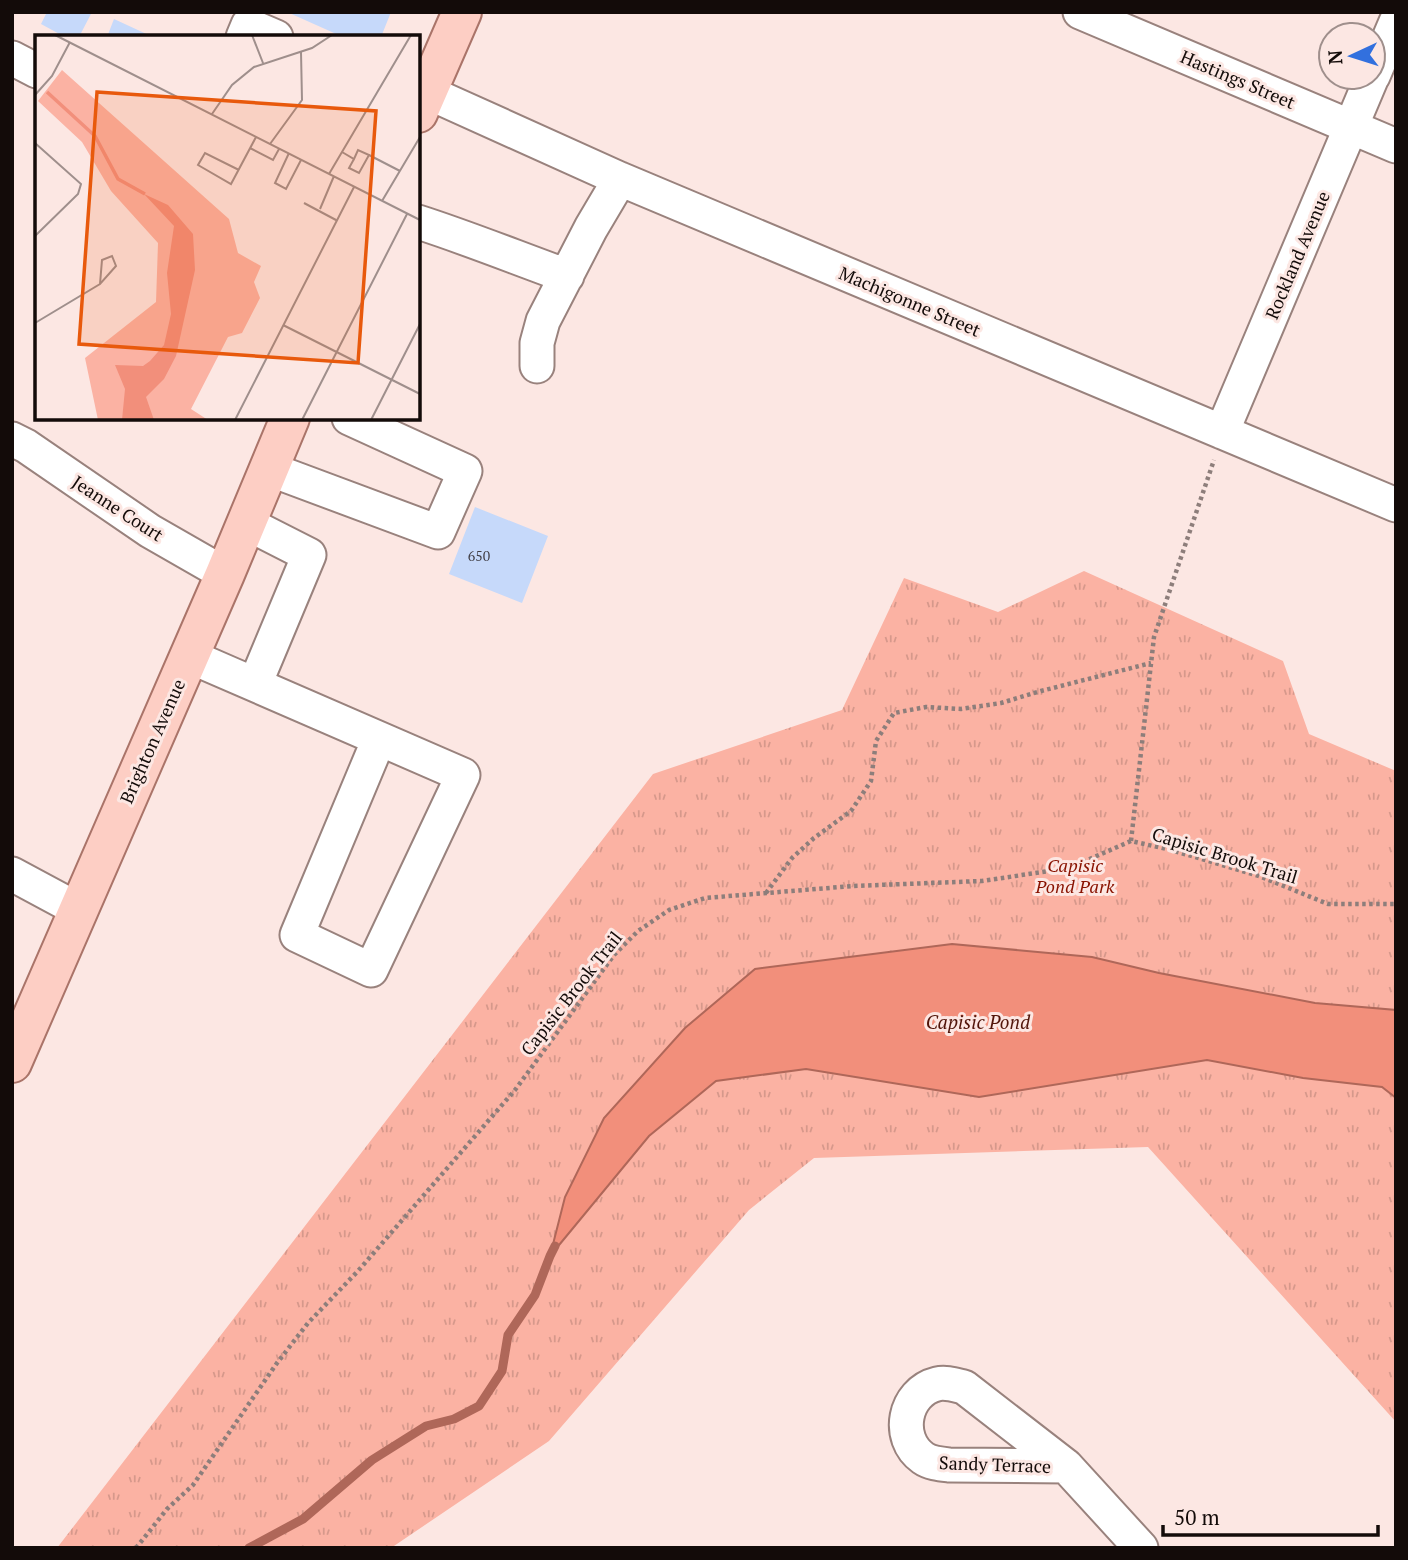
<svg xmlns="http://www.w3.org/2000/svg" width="1408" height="1560" font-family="'PT Serif',serif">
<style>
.park{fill:url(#park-tufts)}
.water{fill:#f28f7b;stroke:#af6759;stroke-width:2}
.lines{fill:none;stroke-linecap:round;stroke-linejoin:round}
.stream{stroke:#af6759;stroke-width:9}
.building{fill:#c6d9fa}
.minor-casing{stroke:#99827d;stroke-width:37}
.major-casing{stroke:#aa7469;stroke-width:42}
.path{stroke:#8d7e7b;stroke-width:4.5;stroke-dasharray:3.5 3.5;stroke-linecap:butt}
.minor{stroke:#fff;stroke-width:33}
.major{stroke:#fdcec4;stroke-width:38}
.labels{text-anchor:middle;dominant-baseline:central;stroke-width:6;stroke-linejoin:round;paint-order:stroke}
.number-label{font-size:14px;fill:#403e45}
.street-label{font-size:18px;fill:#130b09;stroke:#fce7e3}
.park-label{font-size:18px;font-style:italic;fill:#891200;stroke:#fce7e3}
.water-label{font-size:19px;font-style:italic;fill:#52150a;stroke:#fce7e3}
.inset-river{fill:none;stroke:#f28f7b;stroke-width:3.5}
.inset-road{fill:none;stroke:#9f8f8c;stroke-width:2}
.view{fill:#e8590c;fill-opacity:0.15;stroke:#e8590c;stroke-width:3.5}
.inset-edge{fill:none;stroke:#130b09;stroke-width:3.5}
</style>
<defs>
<pattern id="park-tufts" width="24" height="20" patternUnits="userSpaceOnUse" patternTransform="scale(1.75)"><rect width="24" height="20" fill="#fbb2a3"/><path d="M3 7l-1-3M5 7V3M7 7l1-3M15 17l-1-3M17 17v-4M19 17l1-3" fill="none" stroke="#d6988b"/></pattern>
</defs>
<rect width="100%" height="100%" fill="#fce7e3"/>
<path class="park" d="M1084,571L1283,661L1309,734L1396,771V1422L1148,1147L814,1158L749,1210L549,1441L391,1548H57L653,774L842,710L904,578L998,612Z"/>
<path class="water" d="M952,944L1092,957L1159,973L1315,1003L1396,1010V1098L1382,1087L1303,1078L1207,1060L979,1097L806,1069L716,1081L649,1136L550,1256L565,1197L604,1118L685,1028L755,969Z"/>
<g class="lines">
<path class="stream" d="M249,1548L303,1519L372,1460L426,1426L454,1419L479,1406L502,1371L508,1335L535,1295L550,1256L555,1246"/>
</g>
<path class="building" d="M47,12H92L79,37H65L41,24Z
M287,12H391L381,37H343Z
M114,19L153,37H107Z
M475,507L548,536L522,603L449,574Z"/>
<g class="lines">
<defs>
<path id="minor" d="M1080,12L1396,146
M243,37L248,25L276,37
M12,58L37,71
M1373,76L1396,22
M427,92L620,179L1396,505
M418,222C468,238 517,258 567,276
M537,366V343L543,321L591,228L620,179
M1222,432L1372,77
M12,439L26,446L150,531L225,574
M269,469L438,532L465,471L349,418
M246,523L309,555L255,684
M189,656L463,775L371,970L297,935L379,739
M12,874L79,910
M1066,1466L949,1465C940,1464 930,1463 923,1458C895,1438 904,1392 937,1384C946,1382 955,1385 964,1387L1066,1466L1141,1548"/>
<path id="major" d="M418,113L462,12
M12,1063L225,574L290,418"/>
</defs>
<use href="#minor" class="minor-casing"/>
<use href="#major" class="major-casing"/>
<path class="path" d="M1131,841L1154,637L1214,460
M766,893L792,858L814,838L851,811L871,781L876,741L894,713L926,707L961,709L1001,703L1041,691L1151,663
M136,1548L167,1509L193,1485L277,1363L308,1323L358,1271L515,1090L614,955L638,931L669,910L705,898L853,886L982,881L1069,868L1131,841L1171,850L1259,876L1328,904H1396"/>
<use href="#minor" class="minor"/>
<use href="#major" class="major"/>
</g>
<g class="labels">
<g class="number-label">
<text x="479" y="555">650</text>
</g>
<g class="street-label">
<text transform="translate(1238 79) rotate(23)">Hastings Street</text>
<text transform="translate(1297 255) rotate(-67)">Rockland Avenue</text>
<text transform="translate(910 301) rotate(23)">Machigonne Street</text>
<text transform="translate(118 508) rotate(33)">Jeanne Court</text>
<text transform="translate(152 741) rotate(-66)">Brighton Avenue</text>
<text transform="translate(1225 855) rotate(17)">Capisic Brook Trail</text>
<text transform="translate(571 993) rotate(-52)">Capisic Brook Trail</text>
<text transform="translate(995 1464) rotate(2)">Sandy Terrace</text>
</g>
<g class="park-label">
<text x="1075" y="865">Capisic<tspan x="1075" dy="21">Pond Park</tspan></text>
</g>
<g class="water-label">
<text x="978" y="1021">Capisic Pond</text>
</g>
</g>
<g transform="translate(35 35)">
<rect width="385" height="385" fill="#fce7e3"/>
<path d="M27,35L194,184L203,218L226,231L219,247L225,263L207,298L193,302L156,374L173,385H63L50,323L121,267L123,208L76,156L47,107L3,66Z" fill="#fbb2a3"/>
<path d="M109,159L133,170L158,199L160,235L141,321L129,344L111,362L119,385H87L90,354L80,330L108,331L115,326L129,310L136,279L132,238L139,191Z" fill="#f28f7b"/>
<path class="inset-river" d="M12,57L60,101L83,144L110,159"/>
<path class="inset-road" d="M20,0L385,185M217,0L228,28M0,60L17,41L35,7M177,79L197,50L219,32L277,13L297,0M0,108L46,149L43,159L0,201M235,109L267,65L266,17M215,113L238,125L244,114M307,117L319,124L323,115L334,120L324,138L314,133L319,124M254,118L240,148L251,154L266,125M334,120L365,136M204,135L170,118L163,130L196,149L221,102M294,139L376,0M347,166L385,102M269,168L301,185M285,174L299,141M0,288L65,249L81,231L77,221L67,225L65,249M248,290L385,359M200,385L319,152M267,385L372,179M336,385L385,289"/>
<path class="view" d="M62,57L341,76L323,328L44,309Z"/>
<rect width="385" height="385" class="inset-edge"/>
</g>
<rect width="1408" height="1560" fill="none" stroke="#130b09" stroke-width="28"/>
<g transform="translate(1352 56) rotate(266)"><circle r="33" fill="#fce7e3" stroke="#9f8f8c" stroke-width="2"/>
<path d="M0-5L12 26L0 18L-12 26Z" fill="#3270de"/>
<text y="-10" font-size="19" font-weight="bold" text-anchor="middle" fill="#130b09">N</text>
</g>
<path d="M1163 1525v10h215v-10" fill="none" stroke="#130b09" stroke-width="3.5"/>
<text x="1174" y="1525" font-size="21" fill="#130b09" stroke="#fce7e3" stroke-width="5" paint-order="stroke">50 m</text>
</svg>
